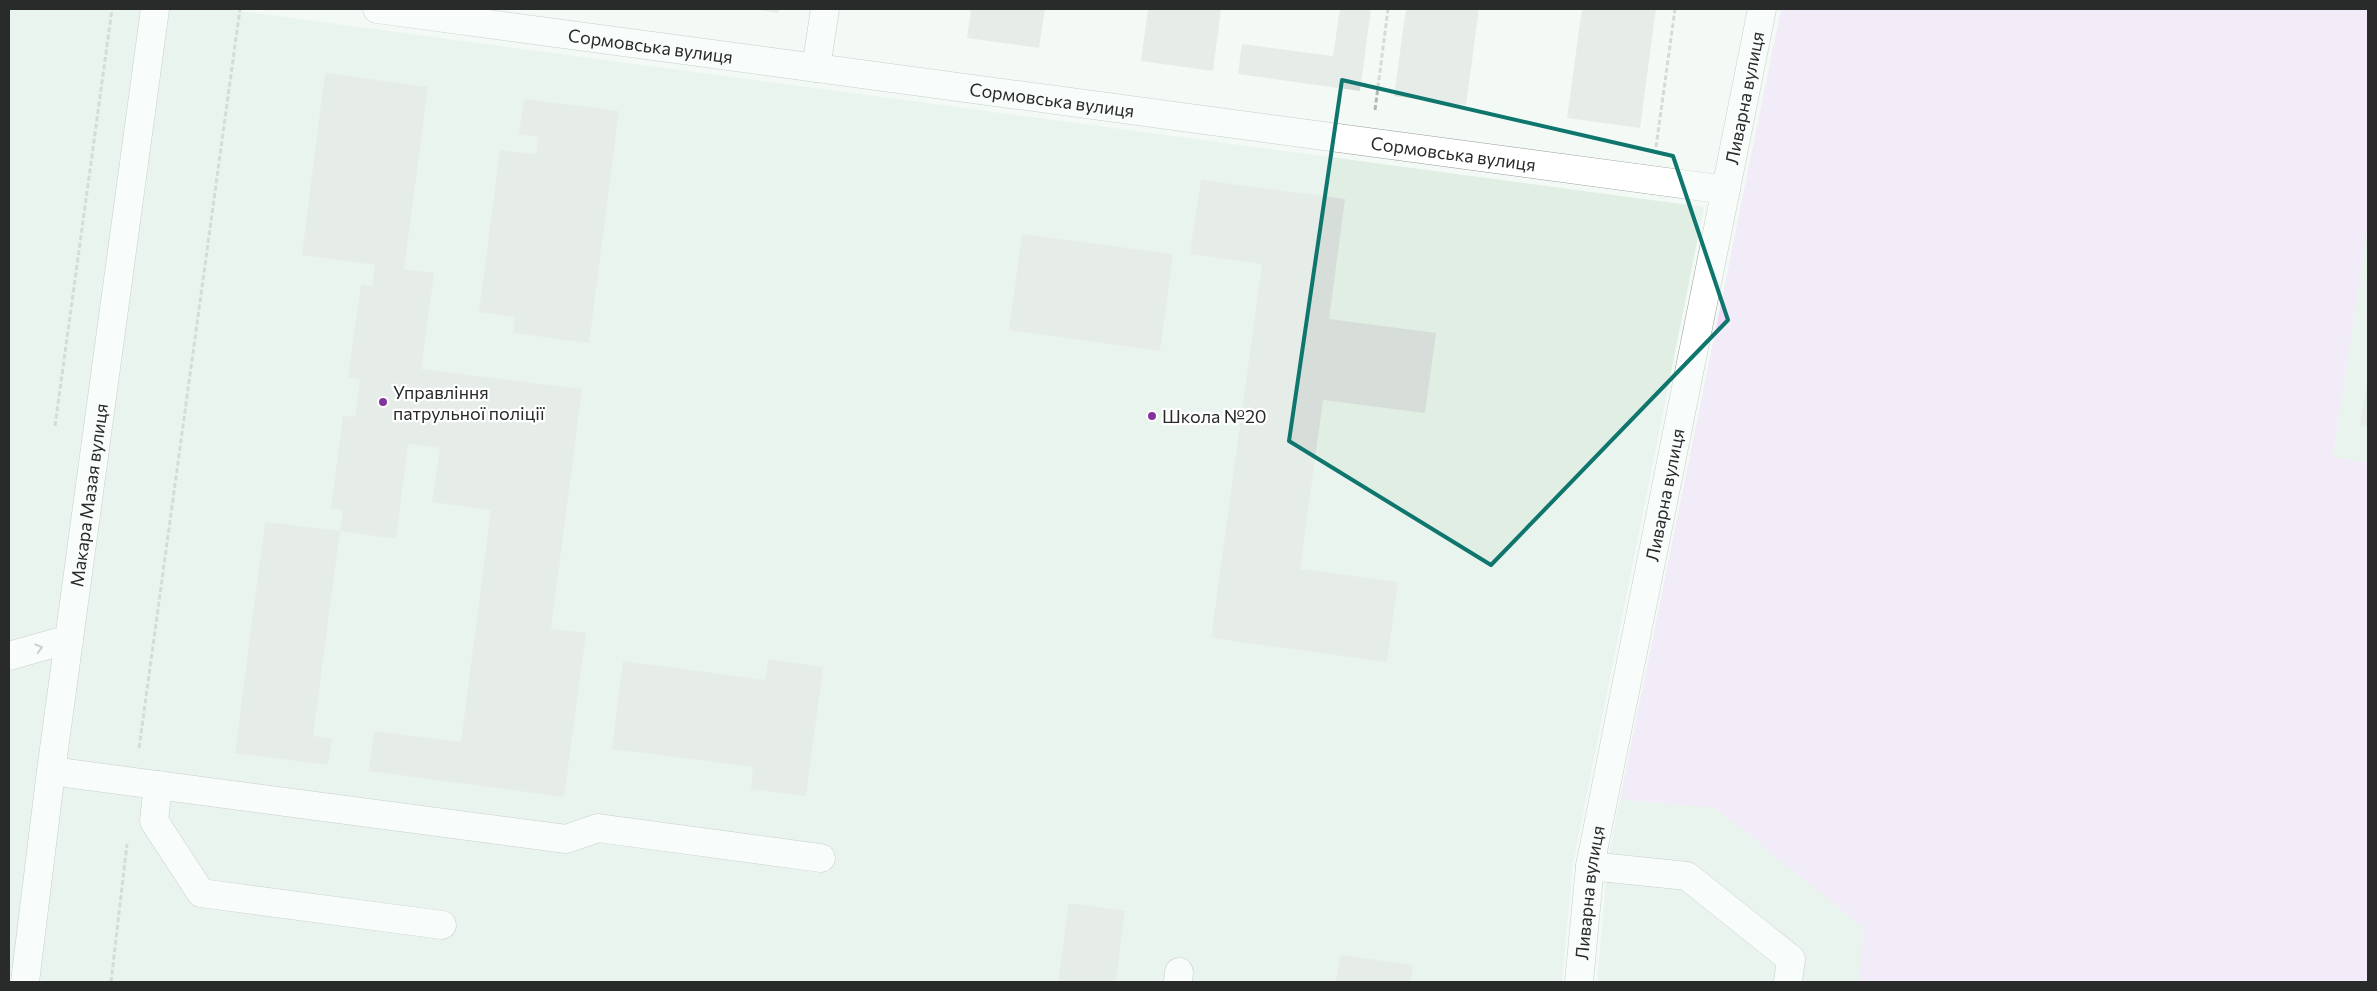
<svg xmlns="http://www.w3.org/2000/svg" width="2377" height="991" font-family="Commissioner,sans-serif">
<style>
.built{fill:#e0eee4}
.green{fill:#f2d9fa}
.building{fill:#d7ddd9}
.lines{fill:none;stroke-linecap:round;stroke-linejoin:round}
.minor-casing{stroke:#969c98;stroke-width:29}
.major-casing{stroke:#969c98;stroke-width:29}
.path{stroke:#b2b8b4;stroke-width:3;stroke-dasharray:5 2.5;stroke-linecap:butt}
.minor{stroke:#fff;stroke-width:28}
.major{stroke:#fff;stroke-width:28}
.oneway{stroke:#9ea09f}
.marked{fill:none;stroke:#0f766e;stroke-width:4;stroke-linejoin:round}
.poi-dot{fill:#85319f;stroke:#fff;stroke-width:2}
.labels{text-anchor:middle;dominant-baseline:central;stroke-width:4.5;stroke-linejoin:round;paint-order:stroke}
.street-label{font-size:18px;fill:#282b29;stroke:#fff}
.poi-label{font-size:18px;fill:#282b29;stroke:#fff;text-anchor:start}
</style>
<rect width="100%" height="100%" fill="#f3faf5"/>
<path class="built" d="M9,9H143L11,982H9Z
M166,9H224L1704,207L1573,864L1562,982H34Z
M2368,224V463L2333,458Z
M1620,799L1715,808L1865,928L1859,982H1597L1608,859Z"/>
<path class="green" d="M1781,9H2368V224L2333,457L2368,463V982H1859L1864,928L1715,808L1620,799Z"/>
<path class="building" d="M753,9H778V13Z
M971,9H1045L1039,48L967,38Z
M1148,9H1221L1213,71L1141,61Z
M1340,9H1371L1360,91L1238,74L1242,44L1333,56Z
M1406,9H1479L1466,105L1394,96Z
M1582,9H1656L1640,128L1567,118Z
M325,73L428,87L404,269L434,273L421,369L582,389L551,629L586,633L564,797L369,771L374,731L461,742L491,510L432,502L440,448L408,444L396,539L340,531L313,736L332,739L328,765L235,753L265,522L340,531L343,510L331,509L343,416L355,417L360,379L348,377L361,284L372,286L375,265L302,255Z
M524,99L619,111L589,343L513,333L515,317L479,312L500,150L536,154L539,137L519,134Z
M1201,180L1345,199L1329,319L1436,333L1425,413L1323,400L1300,569L1398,582L1387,662L1211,638L1262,264L1190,254Z
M1022,234L1173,254L1160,351L1009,330Z
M2367,380H2368V427L2360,426Z
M768,659L823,667L806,796L751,789L753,767L612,749L623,661L765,680Z
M1069,903L1125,911L1116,982H1058Z
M1340,955L1413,965L1410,982H1336Z"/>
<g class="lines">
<defs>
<g id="minor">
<path id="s1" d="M377,9L1726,190"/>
<path d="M816,68L825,9"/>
<path d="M9,656L69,639"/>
<path d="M51,771L566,839L598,828L821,858"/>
<path d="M158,785L154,821L201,893L442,925"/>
<path d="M1590,866L1687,876L1791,959L1788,982"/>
<path d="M1178,982L1179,972"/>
<path id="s2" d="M1579,982L1590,866L1762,9"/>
</g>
<g id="major">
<path id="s3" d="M25,982L51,771L155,9"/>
</g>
</defs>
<use href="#minor" class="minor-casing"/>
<use href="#major" class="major-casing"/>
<path class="path" d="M1375,110L1388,9
M1656,147L1675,9
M55,426L112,9
M139,748L240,9
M111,982L127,844"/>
<use href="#minor" class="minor"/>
<use href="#major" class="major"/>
</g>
<defs><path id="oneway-chevron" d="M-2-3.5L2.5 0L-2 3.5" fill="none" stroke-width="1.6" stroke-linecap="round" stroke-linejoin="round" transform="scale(1.25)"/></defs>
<use class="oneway" href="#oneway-chevron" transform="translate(39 648) rotate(-16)"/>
<path d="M0 0H2377V991H0ZM1342,80L1673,156L1728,320L1491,565L1289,441Z" fill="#f3faf5" fill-opacity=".55" fill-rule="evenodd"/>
<path class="marked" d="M1342,80L1673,156L1728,320L1491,565L1289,441Z"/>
<g class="poi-dot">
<circle cx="383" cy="402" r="5"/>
<circle cx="1152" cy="416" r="5"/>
</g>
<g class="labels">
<g class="street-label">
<text stroke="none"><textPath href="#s1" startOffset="276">Сормовська вулиця</textPath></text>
<text stroke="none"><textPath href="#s2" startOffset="900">Ливарна вулиця</textPath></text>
<text stroke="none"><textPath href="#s1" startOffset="681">Сормовська вулиця</textPath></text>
<text stroke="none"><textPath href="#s1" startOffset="1086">Сормовська вулиця</textPath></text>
<text stroke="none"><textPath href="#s3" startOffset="491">Макара Мазая вулиця</textPath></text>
<text stroke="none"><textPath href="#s2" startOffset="495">Ливарна вулиця</textPath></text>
<text stroke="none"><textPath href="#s2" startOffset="90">Ливарна вулиця</textPath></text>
</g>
<g class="poi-label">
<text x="393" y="392">Управління<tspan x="393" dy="21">патрульної поліції</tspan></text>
<text x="1162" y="416">Школа №20</text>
</g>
</g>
<rect width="2377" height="991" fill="none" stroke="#282b29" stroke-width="20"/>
</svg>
